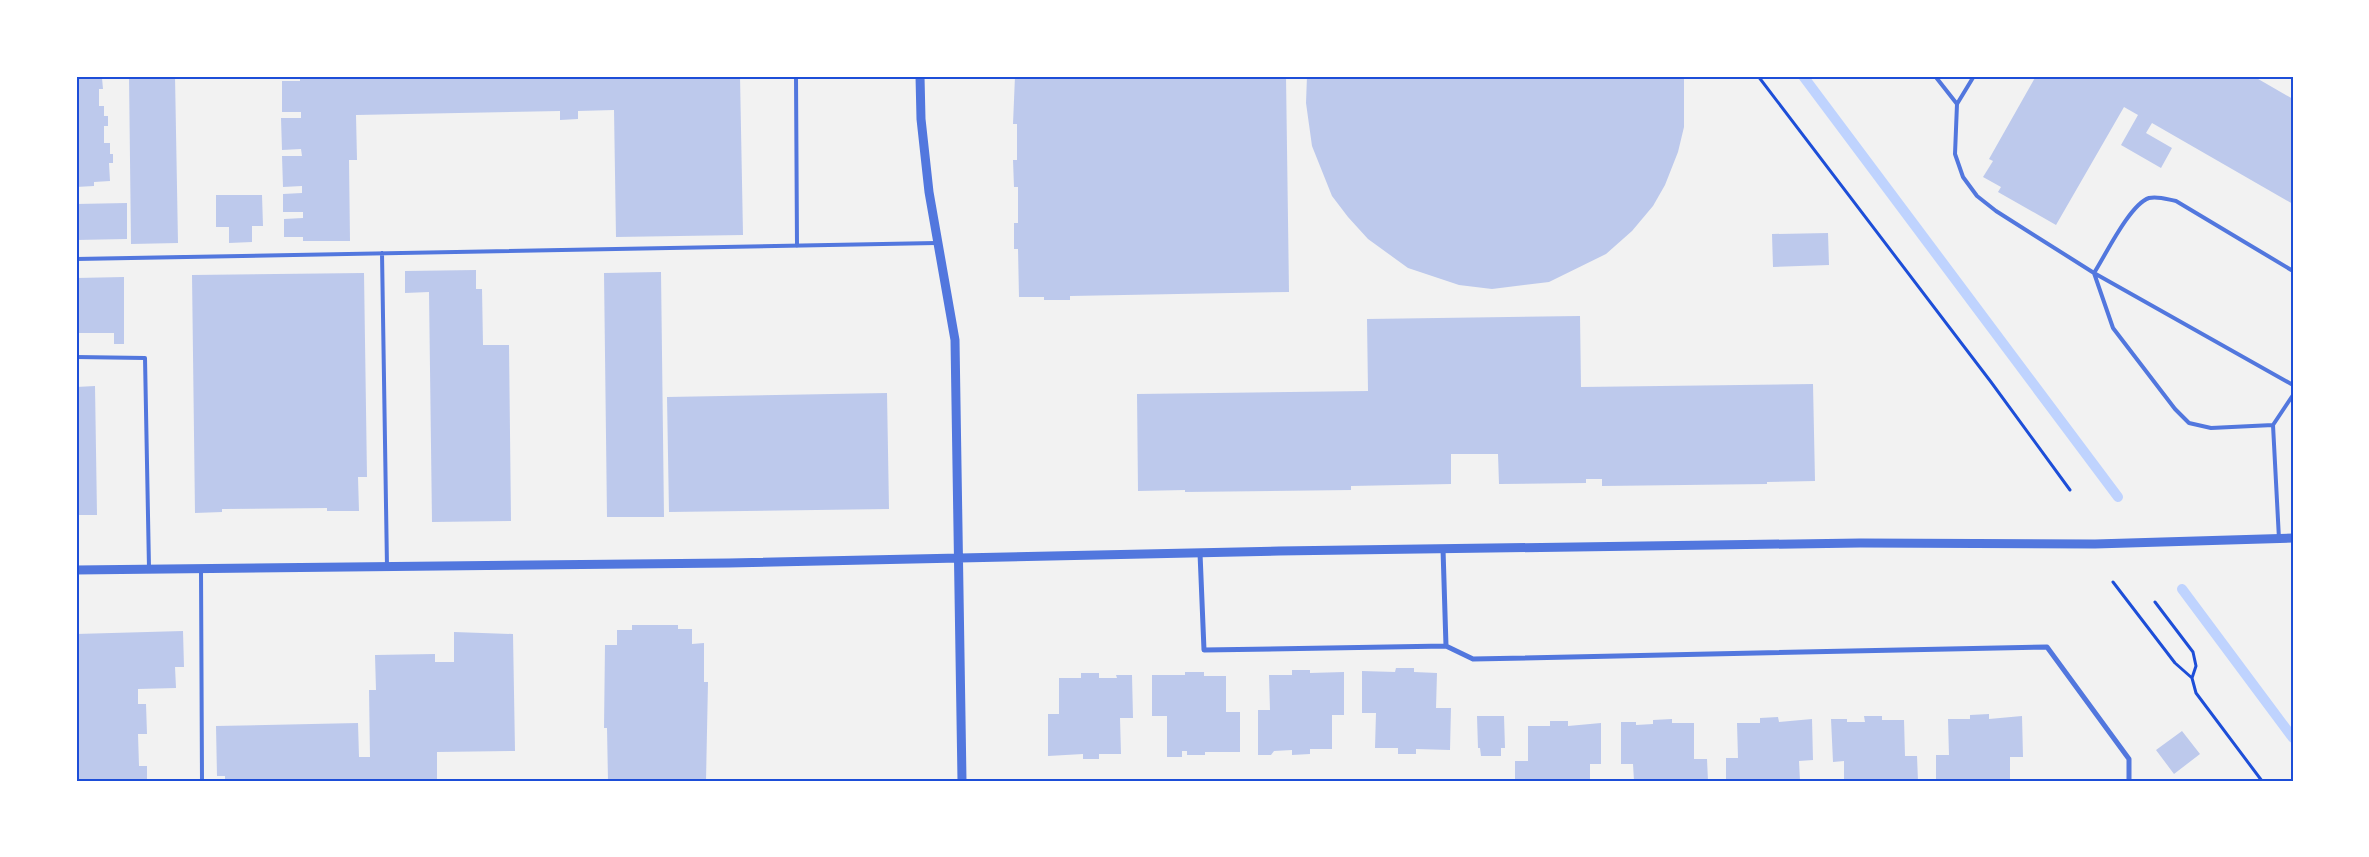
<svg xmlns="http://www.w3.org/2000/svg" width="2369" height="857" font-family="Commissioner,sans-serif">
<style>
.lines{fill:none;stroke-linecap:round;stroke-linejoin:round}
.stream{stroke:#bfd3fe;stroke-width:10}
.building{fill:#bdc9ec}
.path{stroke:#1d4ed8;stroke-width:3}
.service{stroke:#5277de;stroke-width:4}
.minor{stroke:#5277de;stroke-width:5}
.tertiary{stroke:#5277de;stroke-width:9}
.neatline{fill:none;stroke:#1d4ed8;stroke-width:2}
</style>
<rect width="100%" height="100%" fill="#f2f2f2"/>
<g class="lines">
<path class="stream" d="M1803,76L2118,497
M2182,589L2293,738"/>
</g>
<path class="building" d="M76,76H99V78H102L103,89H99V106H104V116H108V126H104V143H110V154H113V163H109L110,181L94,182V186L76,187Z
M129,76H175L178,243L131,244Z
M300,76H740L743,235L616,237L614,110L578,111V119L560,120V111L356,115L357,160H349L350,241H303V237H284V219L303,218V212H283V194L302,193V186L283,187L282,156H302L301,149L282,150L281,118H301V112H282V81H300Z
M1015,76H1286L1289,292L1070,296V300H1044V297H1019L1018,249H1014V223H1018V187H1014L1013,160H1017V124H1013Z
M1307,76H1684V127L1678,152L1665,185L1653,206L1632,231L1606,254L1549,282L1492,289L1459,285L1408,268L1368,239L1348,217L1332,196L1312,146L1306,103Z
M2036,76H2253L2293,99V204L2152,123L2146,133L2172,148L2161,168L2121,145L2138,115L2124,107L2056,225L1998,192L2001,187L1983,177L1993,161L1989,159Z
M216,195H262L263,226H252V242L229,243V227H216Z
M127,203V239L76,240V204Z
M1828,233L1829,265L1773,267L1772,234Z
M476,270V289H482L483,345H509L511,521L432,522L429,292L405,293V271Z
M661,272L664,517H607L604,273Z
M364,273L367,477H358L359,511H327V508L222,509V512L195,513L192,275Z
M124,277V344H114V333H76V278Z
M1580,316L1581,387L1813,384L1815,481L1767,482V484L1602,486V479H1586V483L1499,484L1498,454H1451V484L1351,486V490L1185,492V490L1138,491L1137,394L1368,391L1367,319Z
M95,386L97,515H76V387Z
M887,393L889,509L669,512L667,397Z
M632,625H678V629H692V644L704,643V682H708L706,781H608L607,728H604L605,645H617V630H632Z
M183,631L184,667H175L176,688L138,689V704H146L147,734H138L139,766H147V781H76V634Z
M454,632L513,634L515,751L437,752V781H225V776H217L216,726L358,723L359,757H370L369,690H376L375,655L435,654V662H454Z
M1396,668H1414V672L1437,673L1436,708H1451L1450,750L1416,749V754H1398V748H1375L1376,713H1362V671L1395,672Z
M1292,670H1310V673L1344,672V715H1332V749H1310V754L1292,755V750L1274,751L1271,755H1258V710H1270L1269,675H1292Z
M1185,672H1204V676H1226V712H1240V752H1205V755H1187V751H1182V757H1167V716H1152V675H1185Z
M1081,673H1099V678H1117L1116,675H1132L1133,718H1120L1121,754H1099V759H1083V754L1048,756V714H1059V678H1081Z
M1989,714V719L2022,716L2023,757H2010V781H1936V755H1949L1948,719H1970V715Z
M1477,716H1504L1505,748H1501V756H1481L1480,748H1478Z
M1864,716H1882V720H1904L1905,756H1917L1918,781H1844V761L1833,762L1831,719H1847V722H1865Z
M1778,717L1779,722L1812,719L1813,760L1799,761L1800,781H1726V758H1738L1737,723H1760V718Z
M1672,719V723H1694V759H1707L1708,781H1634L1633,764H1621V722H1636V725L1653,724V720Z
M1550,721H1568V726L1601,723V764H1590V781H1515V761H1528V726H1550Z
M2182,731L2200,754L2174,774L2156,750Z"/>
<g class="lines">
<path class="path" d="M1758,76L1991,382L2070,490
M2113,582L2175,663L2192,678
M2155,602L2193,652L2196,666L2192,678L2196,693L2262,781"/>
<path class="service" d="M796,76L797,246
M1935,76L1957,104
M1974,76L1957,104L1955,154L1963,177L1977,196L1996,211L2094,273L2113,328L2175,409L2189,423L2211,428L2273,425
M382,253L387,567
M76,259L936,243
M2293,271L2176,201C2166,199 2158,196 2149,198C2130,204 2105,256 2094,273L2293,385
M76,357L145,358L149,568
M2279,539L2273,425L2293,395
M201,569L202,781"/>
<path class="minor" d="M1443,549L1446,646
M1200,553L1204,650L1446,646L1473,659L2047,647L2129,759V781"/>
<path class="tertiary" d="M920,76L921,119L929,192L955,340L962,781
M76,570L729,563L1279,551L1860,543L2095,544L2293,538"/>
</g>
<rect width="2369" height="857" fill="none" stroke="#ffffff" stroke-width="155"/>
<rect x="78" y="78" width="2214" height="702" class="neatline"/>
</svg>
